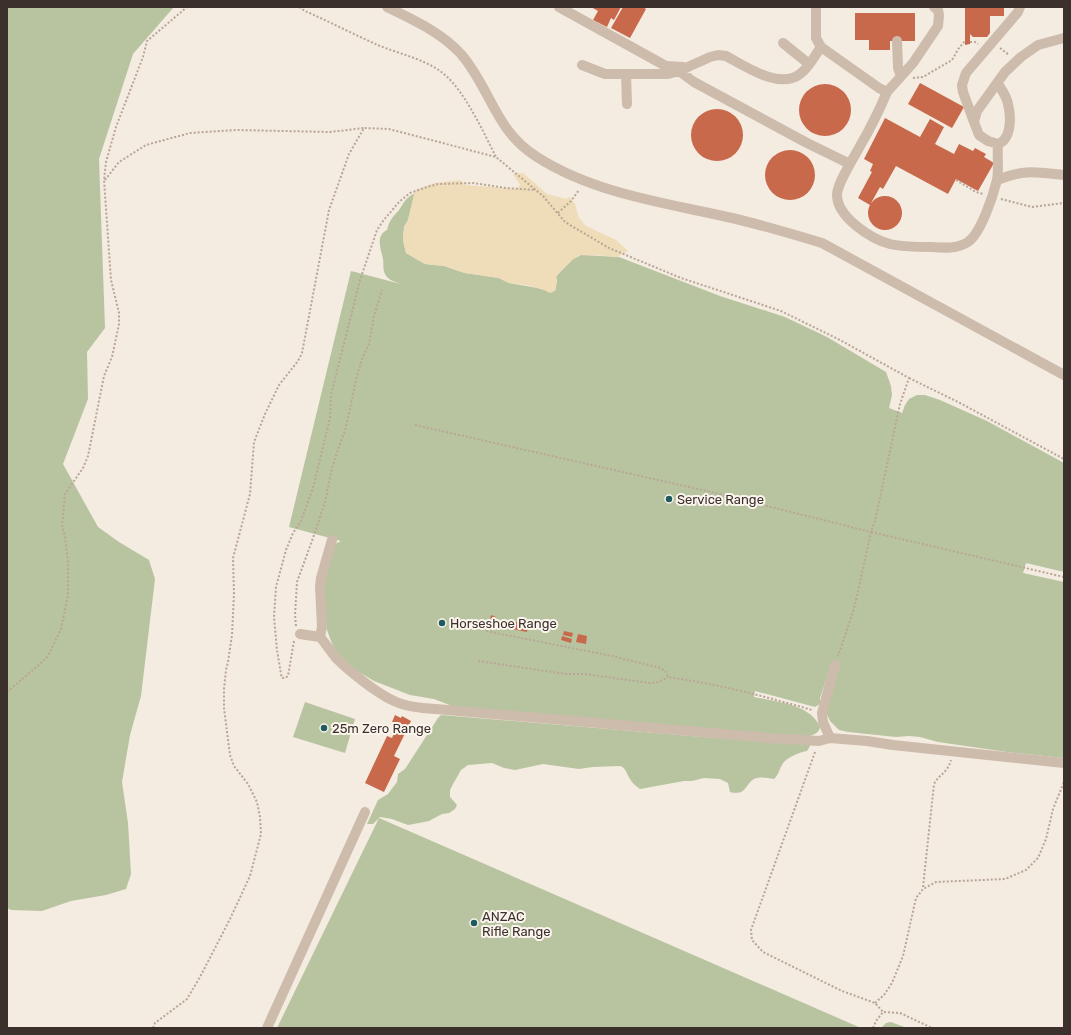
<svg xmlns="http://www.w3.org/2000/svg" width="1071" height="1035" font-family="Rubik,sans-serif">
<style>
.green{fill:#b8c4a0;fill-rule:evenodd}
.sand{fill:#efdcb8}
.building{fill:#c8694b}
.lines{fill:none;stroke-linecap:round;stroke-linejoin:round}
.path{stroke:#b9a596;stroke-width:2;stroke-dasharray:2 2;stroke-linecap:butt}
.minor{stroke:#cdbbac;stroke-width:10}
.poi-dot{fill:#1f5a5e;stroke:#fbf5ee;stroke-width:1.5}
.labels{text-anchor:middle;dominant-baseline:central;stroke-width:4;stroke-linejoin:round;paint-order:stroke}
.poi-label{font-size:13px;fill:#3b302b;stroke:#fbf5ee;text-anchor:start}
</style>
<rect width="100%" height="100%" fill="#f4ebe1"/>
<path class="green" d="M7,7H174L133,54L99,159L105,328L87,352L88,399L63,464L98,527L119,542L149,560L155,579L141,696L130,735L122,782L128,823L131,874L126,889L106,895L71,901L42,911L11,910L7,908Z
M415,193L408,220L404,227L403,240L406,253L425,264L444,266L465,273L499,278L509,283L555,291L557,281L556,277L559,273L573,259L581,255L619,257L720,296L785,317L827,337L886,372L891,386L892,395L889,408L902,413L905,405L909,399L917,395H925L940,400L987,421L1064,463V572L1026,563L1023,573L1064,582V758L1007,752L938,742L920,737L909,736L896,737L848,732L839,730L830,721L827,714L829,671L820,698V704L815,707L755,691L754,697C774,701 811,704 820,727C818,740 795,736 785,736L452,706L434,699L410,695L374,681L352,668L335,650L331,641L327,630L323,581L335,544L341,541L289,527L351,271L401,284C397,282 390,281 387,277C382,271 384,265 383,259C381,249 375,236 387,230C390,219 392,218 399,210C404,203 405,198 415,193ZM508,620L528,624L526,631L507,628Z
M305,702L355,719L345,753L293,737Z
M441,715L715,738L809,744L810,746L807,751C800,752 785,758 782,765C779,770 779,774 774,779C767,778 761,776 754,779C744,785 747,796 730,792L728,783L720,779L704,778L692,781H684L640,789C636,786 632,783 630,779C626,773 626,767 619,766L593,767L579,769L543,764L515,770L504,768L492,763L468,765L461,770L453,784L450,790V797L457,805L455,809L449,813L442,814L429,821L419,823L408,825L392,819L380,817L373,824H367L378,800L388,794L397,782L398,774L405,769L438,718Z
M379,818L861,1028H277Z
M891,1022L907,1028H881L886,1023Z"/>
<path class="sand" d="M523,173L547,194L566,199L570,197L575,204L579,218L586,226L616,240L628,251L617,257L595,255H581L573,259L559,273L556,277L557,281L555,291L550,293L544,290L527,285L509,283L499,278L465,273L444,266L425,264L406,253L403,240L404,227L408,220L415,190L435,183L460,180L465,185L516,189L520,185L513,174Z"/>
<path class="building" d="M591,7H621L614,20L611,18L607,27L593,20L598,11Z
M623,7H643L646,9L630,38L611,28Z
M965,7H1004V16H990V33L987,37H973L970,34V44L965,45Z
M855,13H915V41H890V50H869V40H855Z
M920,83L964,107L952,128L908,104Z
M799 110a26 26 0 1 1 52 0a26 26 0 1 1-52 0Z
M691 135a26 26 0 1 1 52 0a26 26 0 1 1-52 0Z
M885,118L920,137L930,119L944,127L935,144L954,154L959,144L973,151L975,148L986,154L984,157L994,163L978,191L956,179L948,194L896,166L883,189L880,187L870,205L858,198L872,172L870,171L873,164L864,159Z
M765 175a25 25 0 1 1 50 0a25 25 0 1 1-50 0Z
M868 213a17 17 0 1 1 34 0a17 17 0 1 1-34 0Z
M491,615L496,617L495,621L490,620Z
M508,620L528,624L527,632L507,628Z
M564,631L573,633L572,637L563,635Z
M578,634L587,636L586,644L576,642Z
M562,636L572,639L571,643L561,640Z
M395,715L401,718L402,716L411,721L394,756L400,759L384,792L365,783L387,736L392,738L398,724L392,722Z"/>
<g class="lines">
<path class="path" d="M299,7L305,11C330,22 355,35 380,46C405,56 435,61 453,83C470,103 484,133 496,157
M970,42H975L978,44
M1000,48L1009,55
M913,78L923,77L952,60L959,48L965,41
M105,180L119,162L146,145L190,133L236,130L330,132L364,128
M956,180L976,192L983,194
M1001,199L1032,207L1064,203
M558,213L571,201L579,190
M909,378L960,403L1064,459
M415,425L711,492L871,532L854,609L838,656
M296,626L295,615L297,582L313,538L325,502L332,468L341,441L345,431L357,376L362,359L369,344L374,316L382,290
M486,631L612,656L661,668L666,672L668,677C717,684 764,696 812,710
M294,641L288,676L285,678H282L281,674L277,650L274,617L276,587L286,550L293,533L301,521L313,488L330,418L331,395L360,280L377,230L383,221L399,202L410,193L427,187L438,184L473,183L506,188L536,190
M478,661L566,674H585L649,683L659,682L668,677
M7,692L40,664L48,656L61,629L68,595V563L65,537L62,525L65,494L83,468L88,456L104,376L112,357L119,324V313L111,280L104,180L106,162L116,127L143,57L147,41L187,7
M815,752L751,930L752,940L763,952L842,991L875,1003L883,1012
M923,887L934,784C939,774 947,774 951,760
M875,1003L884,995L892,983L903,956L916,898L923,889L936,882L1005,879L1026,870L1038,858L1046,839L1053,809L1064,782
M153,1028L155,1023L187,999L200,977L230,919L250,876L261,834L260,817L257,802L248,784L234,766L230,755L224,708V689L226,670L228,662L232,635L234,594L233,558L250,494L254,442L265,414L279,385L298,361L302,353L329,210L349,154L364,128L389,129L496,157L543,196L565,222L609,248L681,278L781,311L840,340L909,378L900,404L875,521L871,532L1064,577
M873,1028L876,1021L883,1012L900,1013L932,1028"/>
<path class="minor" d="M387,7C413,20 441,32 461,54C491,89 495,131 537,157C595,194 666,203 732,218C762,225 792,234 822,243L1064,375
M559,7L664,65L667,66L683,67
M816,7V38L821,47L879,88L887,92C879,111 870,129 860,146C854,158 837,183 837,195C837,217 871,239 890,244C903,247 918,247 932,247C943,248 958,249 968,242C981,233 993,196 997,180C999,169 997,156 998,144
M897,41L898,68L901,76
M783,43L809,64
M582,65L605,74H668L679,71L710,57L718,55L726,56C745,66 779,90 800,74C809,68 815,55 821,47
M679,71L694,82L807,143L850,164
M626,74L627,104
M998,84C1002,90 1007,97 1008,104C1011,116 1012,139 998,144L988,141L979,135L974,122L977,111L1005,72L1021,57L1038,45L1064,38
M887,92L913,63L938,26L939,15L938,10L934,7
M974,122L963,92L962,85L966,73L1018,12L1020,7
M997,180C1025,169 1035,172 1064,175
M332,540L321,578L320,586L322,627L320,637C326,644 331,652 337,659C350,672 377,693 394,701C407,707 422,708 436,709L769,738L819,741L830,738L867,741L893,745L1064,763
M300,634L320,637
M830,738L823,722L822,713L835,665
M267,1028L365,812"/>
</g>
<g class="poi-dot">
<circle cx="669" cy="499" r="4"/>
<circle cx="442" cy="623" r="4"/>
<circle cx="324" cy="728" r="4"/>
<circle cx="474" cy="923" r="4"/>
</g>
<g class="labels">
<g class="poi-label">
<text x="677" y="499">Service Range</text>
<text x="450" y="623">Horseshoe Range</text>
<text x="332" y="728">25m Zero Range</text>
<text x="482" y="916">ANZAC<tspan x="482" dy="15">Rifle Range</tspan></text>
</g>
</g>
<rect width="1071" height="1035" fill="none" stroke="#3b302b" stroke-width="16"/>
</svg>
